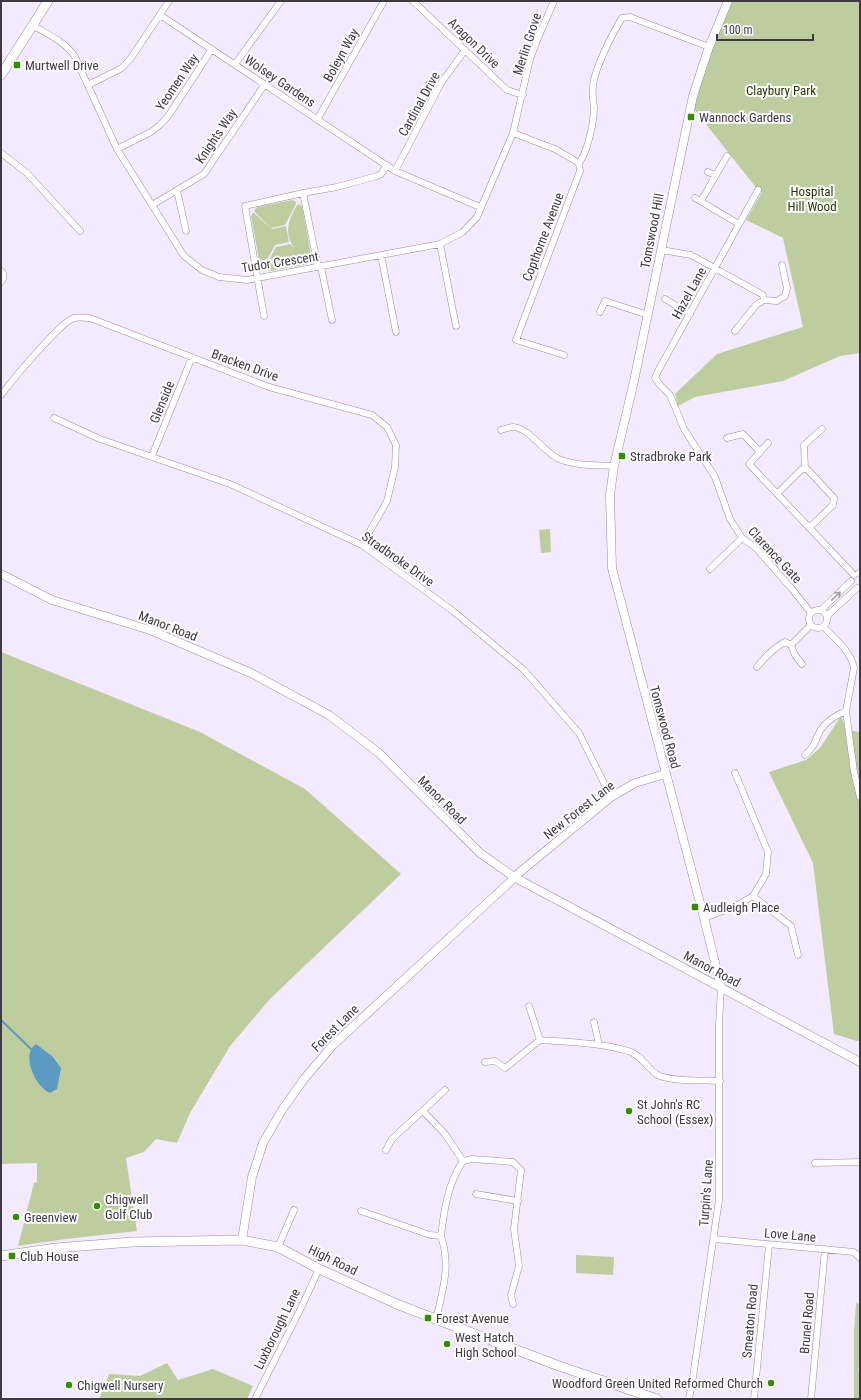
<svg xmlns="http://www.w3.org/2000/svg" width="861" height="1400" font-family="'Roboto Condensed',sans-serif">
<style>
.green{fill:#becd9e}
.water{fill:#5b9bc3}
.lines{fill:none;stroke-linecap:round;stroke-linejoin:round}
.stream{stroke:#5b9bc3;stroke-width:2}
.street-casing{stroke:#9a8caa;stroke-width:7}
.secondary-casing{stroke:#9a8caa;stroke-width:9}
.primary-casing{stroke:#9a8caa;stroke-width:10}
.street{stroke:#fff;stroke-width:6}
.secondary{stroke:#fff;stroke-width:8}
.primary{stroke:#fff;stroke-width:9}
.oneway{stroke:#9f9ca2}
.poi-dot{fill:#338f00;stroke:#fcfcfc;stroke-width:1.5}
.labels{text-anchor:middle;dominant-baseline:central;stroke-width:4;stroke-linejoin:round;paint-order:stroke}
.street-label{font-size:13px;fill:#3f3946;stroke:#fcfcfc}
.poi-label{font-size:13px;fill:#3f3946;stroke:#fcfcfc;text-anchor:start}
.park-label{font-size:13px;fill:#2d3908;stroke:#fcfcfc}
</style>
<rect width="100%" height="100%" fill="#f3eafe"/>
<path class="green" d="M732,1H860V353L840,356L783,381L695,397L678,406L675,394L717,354L803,327L783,238L746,220L762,192L758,190L694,109L708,56Z
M293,200L296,202V204L285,225L271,228L254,211L257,207Z
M298,204L302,206L311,256L308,259C284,245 283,226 298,204Z
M253,213H254L272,229L286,226L289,242L275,245L263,267L260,265L251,216Z
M290,244L308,260L304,265L269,271L265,268L276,247Z
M550,529L551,552L541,553L539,530Z
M1,652L200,732L305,789L401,874L270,999L230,1046L190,1113L177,1143L156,1139L144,1152L126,1158L137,1231L66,1239L18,1246L34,1183L37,1182V1163L1,1164Z
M841,716L847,730L860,732V1041H857L834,1034L813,863L769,772L806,760L820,748Z
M576,1255L614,1257L613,1275L576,1273Z
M856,1303L860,1304V1366L858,1369L860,1375V1399H854V1332Z
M167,1363L178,1380L213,1369L253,1386L247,1399H99L109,1374L140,1376Z"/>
<path class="water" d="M36,1044L52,1056L61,1068L57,1089L50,1093C36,1088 20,1054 36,1044Z"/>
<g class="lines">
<path class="stream" d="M1,1020L31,1049"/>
<defs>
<path id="street" d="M413,1L507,90L523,95
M160,15L395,171L480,207
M32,25C47,34 66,42 75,57L117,149L184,256L202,270L219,277L247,280L440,244L463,232L477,217L513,133L530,59L538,38L554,1
M235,64L281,1
M88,85L122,68L131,58L169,1
M317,120L384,1
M513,133L555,149L579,163L580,171L516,340L564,355
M117,149L151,132L160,125L169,115L212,49
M1,153L27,173L80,231
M579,163C588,151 594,122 594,107C593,100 592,93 593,86C594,70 613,32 622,18L630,17L709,47
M395,171L441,83L465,50
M708,172L715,175
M177,190L186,231
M758,190L658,371L655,378L661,386L670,395L684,429L715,477L730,519L742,538L756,548L792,589L811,613
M303,193L337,187L377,176L381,174L387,165
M695,198L739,224
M701,201L727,156
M152,205L204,174L265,84
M440,244L456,326
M661,250L691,255L763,295L764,300L756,305L735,331
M381,255L396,332
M321,267L332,320
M1,271L3,273V279L1,282
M665,299L690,314
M764,300L777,301L785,296L787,288L782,265
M600,312L605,301L648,315
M264,316L245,206L303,193L318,267
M1,395C11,382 61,321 74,318C79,317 85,318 90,318L269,387L372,415L387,427L396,445L395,467L387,501L362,545
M54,418L100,439L230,484L362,545L453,611L524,670L579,733L611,797
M501,430C505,429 509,427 513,427C528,427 545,453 559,459C576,466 596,465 614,466
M727,438L743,434L760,452
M768,443L749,464L854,575
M152,456L192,357
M805,469L804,445L822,429
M777,494L802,469H807L834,498L833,505L809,528
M710,569L742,538
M859,573H860
M809 619a9 9 0 1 1 18 0a9 9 0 1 1-18 0Z
M821,610L851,581
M827,616L857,588
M824,627C835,639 851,651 854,668L846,711L854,772L860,797
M791,645L811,625
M757,667C765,657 773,648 785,642L791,645L795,655L802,664
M805,755C816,745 814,742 820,731C826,721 836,715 846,711
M753,896L791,926L798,955
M704,918L734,907L753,896L766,874L768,852L735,773
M529,1006L540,1040
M594,1022L599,1045
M485,1062L495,1061L505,1068L540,1040C570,1042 600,1043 628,1051C640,1054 647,1067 656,1074C668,1082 704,1080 720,1081
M423,1111L445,1134L463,1161
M386,1150L392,1139L445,1090
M463,1161L472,1159L513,1162L521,1170L514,1229L519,1266L511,1295L513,1304
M815,1163L860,1162
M476,1194L518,1201
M361,1211L430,1235L441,1236C451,1267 443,1288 436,1320
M441,1236C444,1210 448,1183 463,1161
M714,1239L854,1252L860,1258
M278,1247L294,1210
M255,1399L300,1310L319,1269
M689,1399L693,1377L719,1200V1025L721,987
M754,1399L769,1245
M811,1399L825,1249"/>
<path id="secondary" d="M1,574L52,600L150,630L251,673L329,715L379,753L480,853L514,877L860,1062
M721,987L704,918L612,568L610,495L614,466L634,381L693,96L709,47L728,1
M242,1240L252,1177L263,1143L282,1110L304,1079L333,1045L510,882L514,877L611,797L635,783L665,774"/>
<path id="primary" d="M1,75L48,1
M1,1256L56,1248L132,1242L242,1240L278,1247L319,1269L399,1305L559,1366L657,1399"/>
</defs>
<use href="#street" class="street-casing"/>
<use href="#secondary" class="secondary-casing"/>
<use href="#primary" class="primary-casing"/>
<use href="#street" class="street"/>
<use href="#secondary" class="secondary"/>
<use href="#primary" class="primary"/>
</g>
<defs><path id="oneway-shaft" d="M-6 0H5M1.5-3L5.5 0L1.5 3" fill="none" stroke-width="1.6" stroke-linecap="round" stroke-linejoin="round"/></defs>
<use class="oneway" href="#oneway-shaft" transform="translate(836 596) rotate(-44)"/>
<g class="poi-dot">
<rect x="13" y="61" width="8" height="8" rx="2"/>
<rect x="687" y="113" width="8" height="8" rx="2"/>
<rect x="618" y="452" width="8" height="8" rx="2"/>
<rect x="691" y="903" width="8" height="8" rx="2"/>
<circle cx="629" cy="1111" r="4"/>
<circle cx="97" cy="1206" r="4"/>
<circle cx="16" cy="1217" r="4"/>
<rect x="8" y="1252" width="8" height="8" rx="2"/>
<rect x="424" y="1314" width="8" height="8" rx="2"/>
<circle cx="447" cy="1344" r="4"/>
<circle cx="771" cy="1383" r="4"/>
<circle cx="69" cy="1385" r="4"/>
</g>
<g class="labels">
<g class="street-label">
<text transform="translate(474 43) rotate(44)">Aragon Drive</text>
<text transform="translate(527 44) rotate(-72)">Merlin Grove</text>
<text transform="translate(341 55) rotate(-61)">Boleyn Way</text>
<text transform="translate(280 81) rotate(34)">Wolsey Gardens</text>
<text transform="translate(177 82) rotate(-56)">Yeomen Way</text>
<text transform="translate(419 104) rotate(-61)">Cardinal Drive</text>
<text transform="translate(216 136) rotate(-56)">Knights Way</text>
<text transform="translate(652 231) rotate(-79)">Tomswood Hill</text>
<text transform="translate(543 237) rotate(-69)">Copthorne Avenue</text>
<text transform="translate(280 262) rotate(-9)">Tudor Crescent</text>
<text transform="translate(689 293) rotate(-61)">Hazel Lane</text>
<text transform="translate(245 365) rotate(20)">Bracken Drive</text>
<text transform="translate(162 402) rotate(-68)">Glenside</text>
<text transform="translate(775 555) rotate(47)">Clarence Gate</text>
<text transform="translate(398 559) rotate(35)">Stradbroke Drive</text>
<text transform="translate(168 626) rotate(21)">Manor Road</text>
<text transform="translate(665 727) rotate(75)">Tomswood Road</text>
<text transform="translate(442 800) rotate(45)">Manor Road</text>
<text transform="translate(579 810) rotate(-38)">New Forest Lane</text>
<text transform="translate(712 969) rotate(28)">Manor Road</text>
<text transform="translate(335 1028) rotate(-45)">Forest Lane</text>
<text transform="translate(706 1193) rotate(-86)">Turpin's Lane</text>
<text transform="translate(790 1235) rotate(5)">Love Lane</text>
<text transform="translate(333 1260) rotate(26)">High Road</text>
<text transform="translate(750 1321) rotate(-85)">Smeaton Road</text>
<text transform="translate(807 1323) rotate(-85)">Brunel Road</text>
<text transform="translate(277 1329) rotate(-64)">Luxborough Lane</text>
</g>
<g class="poi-label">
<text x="25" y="65">Murtwell Drive</text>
<text x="699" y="117">Wannock Gardens</text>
<text x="630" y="456">Stradbroke Park</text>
<text x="703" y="907">Audleigh Place</text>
<text x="637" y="1104">St John's RC<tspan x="637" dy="15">School (Essex)</tspan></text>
<text x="105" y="1199">Chigwell<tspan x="105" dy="15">Golf Club</tspan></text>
<text x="24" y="1217">Greenview</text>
<text x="20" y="1256">Club House</text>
<text x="436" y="1318">Forest Avenue</text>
<text x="455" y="1337">West Hatch<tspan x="455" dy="15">High School</tspan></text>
<text x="763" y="1383" text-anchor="end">Woodford Green United Reformed Church</text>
<text x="77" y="1385">Chigwell Nursery</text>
</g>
<g class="park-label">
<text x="781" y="90">Claybury Park</text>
<text x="812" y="191">Hospital<tspan x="812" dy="15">Hill Wood</tspan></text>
</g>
</g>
<rect width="861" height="1400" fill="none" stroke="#3f3946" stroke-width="4"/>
<path d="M717 34v6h96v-6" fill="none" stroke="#3f3946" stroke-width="2"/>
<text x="723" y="34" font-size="12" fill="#3f3946" stroke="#fcfcfc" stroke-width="3" paint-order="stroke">100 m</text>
</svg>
